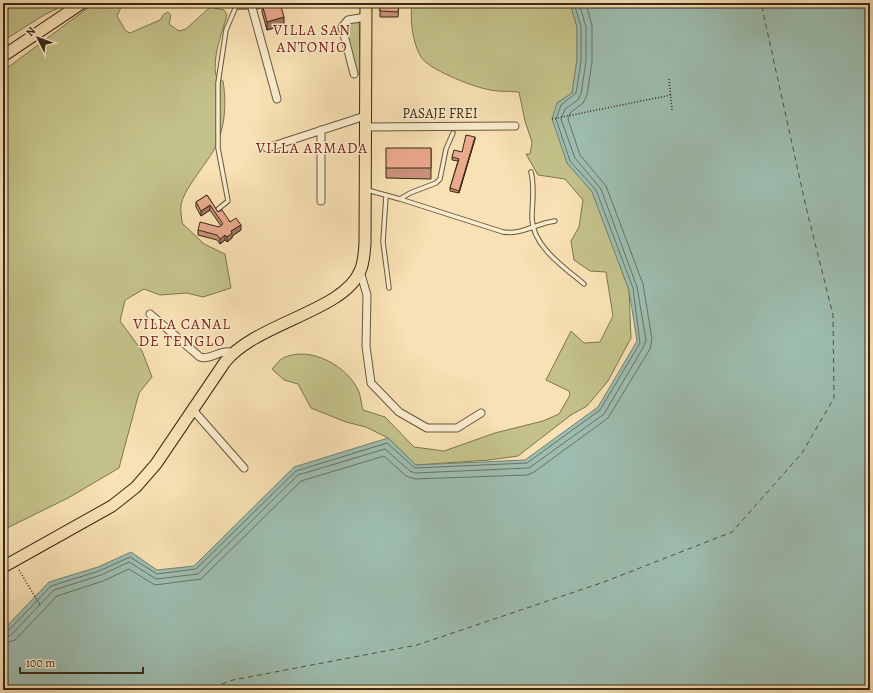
<svg xmlns="http://www.w3.org/2000/svg" width="873" height="693" font-family="Alegreya,serif">
<style>
.green{fill:#c3c189;stroke:#7e7550}
.water{fill:#9dbdb0;stroke:#758273}
.lines{fill:none;stroke-linecap:round;stroke-linejoin:round}
.shore{stroke:#6a7364;stroke-width:1}
.ferry{stroke:#514e3d;stroke-width:1;stroke-dasharray:5 4;stroke-linecap:butt}
.lane-casing{stroke:#68573e;stroke-width:5.5}
.street-casing{stroke:#68573e;stroke-width:9}
.primary-casing{stroke:#382917;stroke-width:13}
.path{stroke:#382917;stroke-width:1.5;stroke-dasharray:1 2;stroke-linecap:butt}
.lane{stroke:#faecce;stroke-width:3.5}
.street{stroke:#faecce;stroke-width:7}
.primary{stroke:#f8e1b4;stroke-width:11}
.wall{fill:#ca917a;stroke:#382917}
.shaded-wall{fill:#a47663;stroke:#382917}
.building{fill:#eba98e;stroke:#382917}
.labels{text-anchor:middle;dominant-baseline:central;stroke-width:3;stroke-linejoin:round;paint-order:stroke}
.street-label{font-size:14px;fill:#382917;stroke:#faecce}
.neighbourhood-label{font-size:15px;letter-spacing:1px;fill:#7a1f14;stroke:#faecce}
</style>
<rect width="100%" height="100%" fill="#f8e1b4"/>
<filter id="stains"><feTurbulence type="fractalNoise" baseFrequency=".005" numOctaves="4"/><feColorMatrix values="0 0 0 0 .2 0 0 0 0 .09 0 0 0 0 .02 0 0 0 .5 -.17"/></filter>
<radialGradient id="worn" r=".72"><stop offset=".6" stop-color="#630" stop-opacity="0"/><stop offset="1" stop-color="#630" stop-opacity=".3"/></radialGradient>
<path class="green" d="M3,3H69L44,15L3,41Z
M102,3H123L117,16L126,31L130,33L160,20L164,14L168,12L171,15L169,24L179,31L186,29L210,7L224,10L227,15C222,33 212,57 216,76L223,81C227,105 225,132 212,153C205,165 183,191 181,205C180,211 182,218 182,223L204,244L225,254L231,288L203,297L187,293L160,295L144,289L125,300L120,321L142,351L152,377L139,393L119,468L68,498L3,530V71L89,7Z
M412,3H570L577,27V60L572,93L557,103L567,163L592,191L629,290L631,338L608,381L587,406L571,415L518,456L489,460L416,465L388,438L366,427L346,422L311,408L298,384L284,380L272,369C275,366 279,360 283,358C310,345 348,366 359,392C361,397 361,405 363,410L385,417L414,447L444,451L495,433L543,421L559,414L570,395L569,391L546,380L571,331L584,343L600,342L613,316L606,272L590,271L574,260L571,241L579,227L583,200L565,179L538,175L526,154H530L532,142L525,121L519,92C508,91 496,92 486,89C471,86 428,69 421,57C412,42 410,19 412,3Z
M359,21L361,74H356L347,33L344,29L346,24Z"/>
<path class="water" d="M570,3H870V690H3V630L49,582L98,567L131,552L157,570L194,566L294,467L388,438L416,465L525,460L598,407L637,341L629,290L592,192L567,163L552,119L557,103L572,93L577,60V27Z"/>
<g class="lines">
<path class="shore" d="M3,633L7,632L51,586L99,571L130,557L157,574L196,569L296,471L387,443L415,468L527,463L600,410L640,343L633,288L596,190L570,161L556,119L561,105L576,93L581,61V27L574,3
M3,638L11,635L54,590L101,575L129,562L156,579L198,574L298,475L385,449L410,471L415,473L529,468L604,414L644,346L646,340L637,287L601,189L575,158L561,119L565,109L578,100L581,94L586,61V27L579,3
M3,644L15,640L57,596L103,581L129,569L155,585L201,579L301,481L384,456L406,476L415,479L527,475L534,472L608,418L650,349L652,339L643,284L606,186L580,155L568,119L570,113L583,103L587,95L592,62V26L586,3"/>
<path class="ferry" d="M205,690L233,680L417,645L604,582L732,532L802,453L834,398L833,315L806,207L761,3"/>
<defs>
<path id="lane" d="M531,172C535,187 532,203 532,218C532,246 565,268 584,284
M367,190L400,199L410,193L436,183L440,179L446,149L453,133
M386,196L383,242L389,288
M400,199L503,232C522,235 537,223 555,221
M217,210L228,201L218,148V83L226,30L237,4"/>
<path id="street" d="M251,4L277,99
M354,74L342,27L348,20L366,17
M365,127L515,126
M267,148L365,116
M321,201V130
M360,271L367,295L366,346L371,383L399,412L427,428H457L481,413
M150,314L200,357C211,361 221,348 233,353
M193,410L244,468"/>
<path id="primary" d="M238,3H257
M3,56L82,3
M3,567L112,506L136,487L156,464L225,362C256,323 344,311 360,271C364,263 364,253 365,244L366,3"/>
</defs>
<use href="#lane" class="lane-casing"/>
<use href="#street" class="street-casing"/>
<use href="#primary" class="primary-casing"/>
<path class="path" d="M669,79L672,110
M552,119L671,95
M19,570L40,605"/>
<use href="#lane" class="lane"/>
<use href="#street" class="street"/>
<use href="#primary" class="primary"/>
</g>
<path class="wall" d="M380,3H399L398,17H380Z
M262,4L284,25L267,30L262,12Z
M475,139L459,193L450,191V188L458,161L452,160V157L462,152Z
M431,148V179L386,178V168Z
M207,195L218,212L241,230L232,236V238L227,242L225,240L220,244L217,240L198,235V230L219,227L221,226L210,210L201,216L196,207V202Z"/>
<path class="shaded-wall" d="M284,17V25L267,30V22Z
M475,137V139L459,193V191Z
M210,205V210L201,216V211Z
M241,225V230L232,236V238L227,242V237L231,231Z
M225,235V240L220,244V239Z"/>
<path class="building" d="M267,3H280L284,17L267,22L262,4Z
M380,3H399L398,12L380,11Z
M466,135L475,137L459,191L450,188L459,159L452,157L454,150L462,152Z
M386,148H431V168H386Z
M207,195L218,212L222,210L230,222L236,218L241,225L231,231L232,233L227,237L225,235L220,239L217,235L198,230L200,222L219,227L223,224L210,205L201,211L196,202Z"/>
<g class="labels">
<g class="street-label">
<text x="440" y="113">PASAJE FREI</text>
</g>
<g class="neighbourhood-label">
<text x="312" y="30">VILLA SAN<tspan x="312" dy="17">ANTONIO</tspan></text>
<text x="312" y="148">VILLA ARMADA</text>
<text x="182" y="324">VILLA CANAL<tspan x="182" dy="17">DE TENGLO</tspan></text>
</g>
</g>
<rect width="873" height="693" fill="none" stroke="#f8e1b4" stroke-width="16"/>
<rect x="4" y="4" width="865" height="685" fill="none" stroke="#382917" stroke-width="2"/>
<rect x="8" y="8" width="857" height="677" fill="none" stroke="#382917"/>
<g transform="translate(38 38) rotate(312)" stroke="#faecce" stroke-width="3" paint-order="stroke">
<path d="M0-3L7 15L0 10L-7 15Z" fill="#382917"/>
<text y="-6" font-size="11" font-weight="bold" text-anchor="middle" fill="#382917">N</text>
</g>
<path d="M20 667v6h123v-6" fill="none" stroke="#382917" stroke-width="2"/>
<text x="26" y="667" font-size="12" fill="#382917" stroke="#faecce" stroke-width="3" paint-order="stroke">100 m</text>
<rect width="100%" height="100%" filter="url(#stains)"/>
<rect width="100%" height="100%" fill="url(#worn)"/>
</svg>
